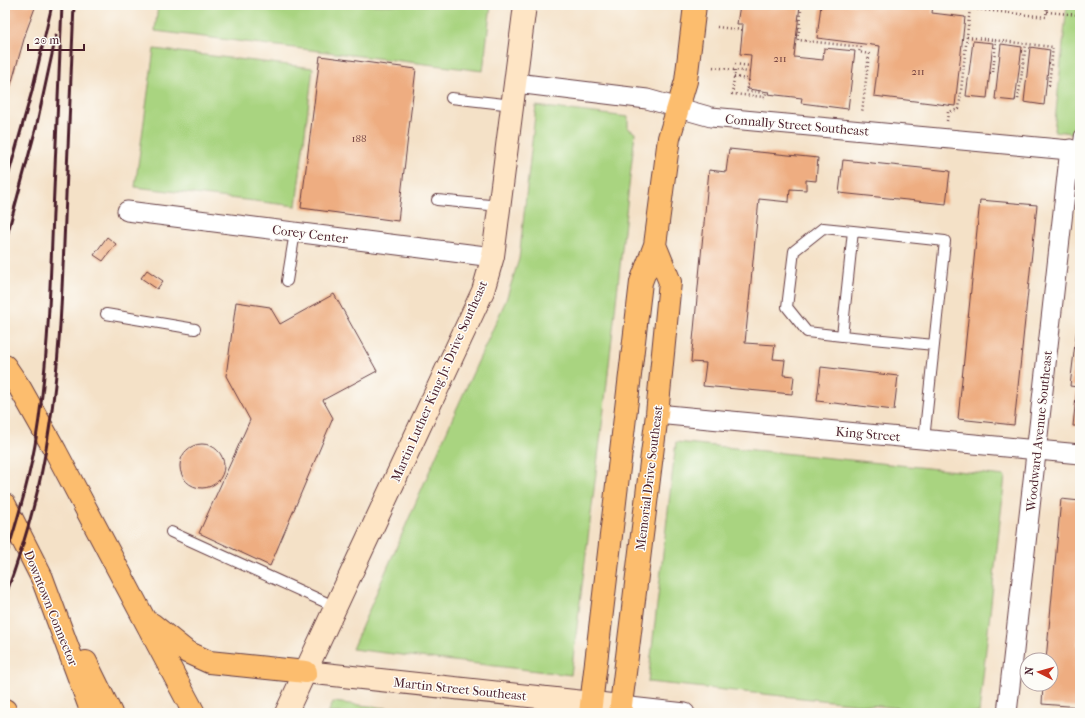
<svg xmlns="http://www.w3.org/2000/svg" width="1085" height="718" font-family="'IM FELL French Canon',serif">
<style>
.green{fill:#a9d480;stroke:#7a7a56}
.building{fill:#eead81}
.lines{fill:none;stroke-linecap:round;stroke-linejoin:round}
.lane-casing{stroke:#643c42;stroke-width:12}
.street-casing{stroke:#643c42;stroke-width:21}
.secondary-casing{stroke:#643c42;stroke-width:24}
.primary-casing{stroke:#643c42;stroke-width:24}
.highway-casing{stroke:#643c42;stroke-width:24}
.path{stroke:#643c42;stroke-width:2.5;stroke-dasharray:1 3;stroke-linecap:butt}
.lane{stroke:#fff;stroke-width:10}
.street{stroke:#fff;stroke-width:19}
.secondary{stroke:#fee5c5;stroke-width:22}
.primary{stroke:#fcbd6e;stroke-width:22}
.highway{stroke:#fcbd6e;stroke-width:22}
.rail{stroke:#4a1f2b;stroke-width:3}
.labels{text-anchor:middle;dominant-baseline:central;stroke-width:3;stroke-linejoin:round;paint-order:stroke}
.number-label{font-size:11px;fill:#734240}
.street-label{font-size:13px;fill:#4a1f2b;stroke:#fdfcf7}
</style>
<rect width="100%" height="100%" fill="#fdfcf7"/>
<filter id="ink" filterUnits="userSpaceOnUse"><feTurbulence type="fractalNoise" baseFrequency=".025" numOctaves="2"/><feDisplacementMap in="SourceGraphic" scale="8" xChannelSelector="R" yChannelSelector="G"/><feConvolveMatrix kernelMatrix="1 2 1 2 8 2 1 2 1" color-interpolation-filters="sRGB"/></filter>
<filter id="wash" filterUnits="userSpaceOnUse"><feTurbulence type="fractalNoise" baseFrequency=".012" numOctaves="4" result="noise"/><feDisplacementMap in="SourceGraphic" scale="16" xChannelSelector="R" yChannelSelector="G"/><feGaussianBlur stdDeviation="0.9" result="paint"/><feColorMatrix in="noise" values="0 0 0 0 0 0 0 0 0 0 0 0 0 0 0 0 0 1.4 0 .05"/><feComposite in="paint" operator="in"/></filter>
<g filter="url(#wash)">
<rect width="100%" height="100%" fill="#f4e1c7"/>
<path class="green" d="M158,5H491L483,71L155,31Z
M1067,5H1080V134L1054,131Z
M154,49L313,68L296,206L135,187Z
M536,106L628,117V128L635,133L604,409L571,675L352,649L456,410L506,300L519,259Z
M676,442L1005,476L979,713H946L648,682Z
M333,702L430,713H328Z"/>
<g id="blocks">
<path class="building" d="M5,5H36L26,32L5,106Z
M740,5H800L794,57L823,60L824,48L855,51L848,109L801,103L802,98L768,94L769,92L748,89L751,55L740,54L743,24H737Z
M821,5H933L932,13L965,17L955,106L874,96L880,46L817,38Z
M973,41L993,43L987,98L966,96Z
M1001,44L1022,47L1015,101L995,99Z
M1030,47L1050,50L1044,105L1024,102Z
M320,56L416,69L398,221L301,208Z
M729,149L818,158L816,181L806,180V190L790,189L789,202L759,199L745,343L775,345L773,359L785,360L783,375L794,376L792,394L703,386L706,363L691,362L709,170L726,172Z
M843,160L950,171L946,204L839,193Z
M980,200L1037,205L1014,425L958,419Z
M107,237L116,244L103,261L94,255Z
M147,270L163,281L157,289L141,278Z
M334,294L377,371L323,400L333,418L270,566L199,533L250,420L226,376L236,302L270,307L280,324Z
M1079,310H1080V426H1073L1077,387L1070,386Z
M821,367L898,376L894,410L817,401Z
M180 466a22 22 0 1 1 44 0a22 22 0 1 1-44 0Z
M1061,499L1080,501V620L1077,646H1080V707L1042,704L1043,684H1051V660H1046Z"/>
</g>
</g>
<g filter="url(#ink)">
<use href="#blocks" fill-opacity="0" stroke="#643c42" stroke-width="1"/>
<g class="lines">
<defs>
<path id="lane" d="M451,98L513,105
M1078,150L1080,135
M437,200L500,206
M287,281L295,232
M106,314L195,329
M842,336L807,332L787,307L794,251L823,228L853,231
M924,440L945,241L853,231L842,336L934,345
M171,532L336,607"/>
<path id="street" d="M516,83L647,99L711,117L1080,151
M127,211L493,257
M657,414L1080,454
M621,706L685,713
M1007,713L1070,149"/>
<path id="secondary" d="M306,672L621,706
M286,713L483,291L493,256L525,5"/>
<path id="primary" d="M590,713L641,282L655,245L669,138L686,81L695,5
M620,713L657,414L670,282L655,245"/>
<path id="highway" d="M5,366L20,388L56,452L194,713
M5,505L42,578L92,713
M152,624L187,652L209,662L306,672
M86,662L111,713
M5,710L6,713"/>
</defs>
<use href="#lane" class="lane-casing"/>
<use href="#street" class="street-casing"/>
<use href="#secondary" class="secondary-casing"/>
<use href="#primary" class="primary-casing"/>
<use href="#highway" class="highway-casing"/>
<path class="path" d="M954,5L957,7L1046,17L1047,5
M801,11L798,40L861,47L859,52L869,54L862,113
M1047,12L1080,15
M717,27L743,30
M967,37L1053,47L1049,85H1046
M735,64L750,66
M713,67L749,72
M735,70L732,94L765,97L766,93L746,91L749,79
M990,73H993L996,40
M734,77L747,79
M1015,99L1018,100L1026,44
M947,121L948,112L959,109L970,8"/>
<use href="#lane" class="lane"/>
<use href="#street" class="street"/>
<use href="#secondary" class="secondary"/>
<use href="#primary" class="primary"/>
<use href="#highway" class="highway"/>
<path class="rail" d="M5,187L32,91L52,5
M5,243L36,128L56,36
M5,559C17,522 28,484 35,445C48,368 50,291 53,213C56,144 59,74 62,5
M5,597C25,543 41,487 49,430C60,361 62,290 65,219C68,148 71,76 74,5"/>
</g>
</g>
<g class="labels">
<g class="number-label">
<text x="780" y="58">211</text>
<text x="918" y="71">211</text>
<text x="359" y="138">188</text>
</g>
<g class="street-label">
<text transform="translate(797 125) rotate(5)">Connally Street Southeast</text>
<text transform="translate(310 234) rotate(7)">Corey Center</text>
<text transform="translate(439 381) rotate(-66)">Martin Luther King Jr. Drive Southeast</text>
<text transform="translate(1039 431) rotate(-84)">Woodward Avenue Southeast</text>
<text transform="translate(868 434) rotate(5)">King Street</text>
<text transform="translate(649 478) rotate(-83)">Memorial Drive Southeast</text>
<text transform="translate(51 608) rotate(68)">Downtown Connector</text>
<text transform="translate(460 689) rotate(6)">Martin Street Southeast</text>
</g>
</g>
<rect width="1085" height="718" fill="none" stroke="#fdfcf7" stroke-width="20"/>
<g transform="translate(1039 672) rotate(276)"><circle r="19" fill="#fdfcf7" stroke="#b5a4a5"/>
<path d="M0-3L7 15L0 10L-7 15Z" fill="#c8321e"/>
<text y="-6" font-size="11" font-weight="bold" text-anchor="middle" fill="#4a1f2b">N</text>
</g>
<path d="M28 44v6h56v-6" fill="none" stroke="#4a1f2b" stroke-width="2"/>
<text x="34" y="44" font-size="12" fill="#4a1f2b" stroke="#fdfcf7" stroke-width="3" paint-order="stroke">20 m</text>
</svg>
